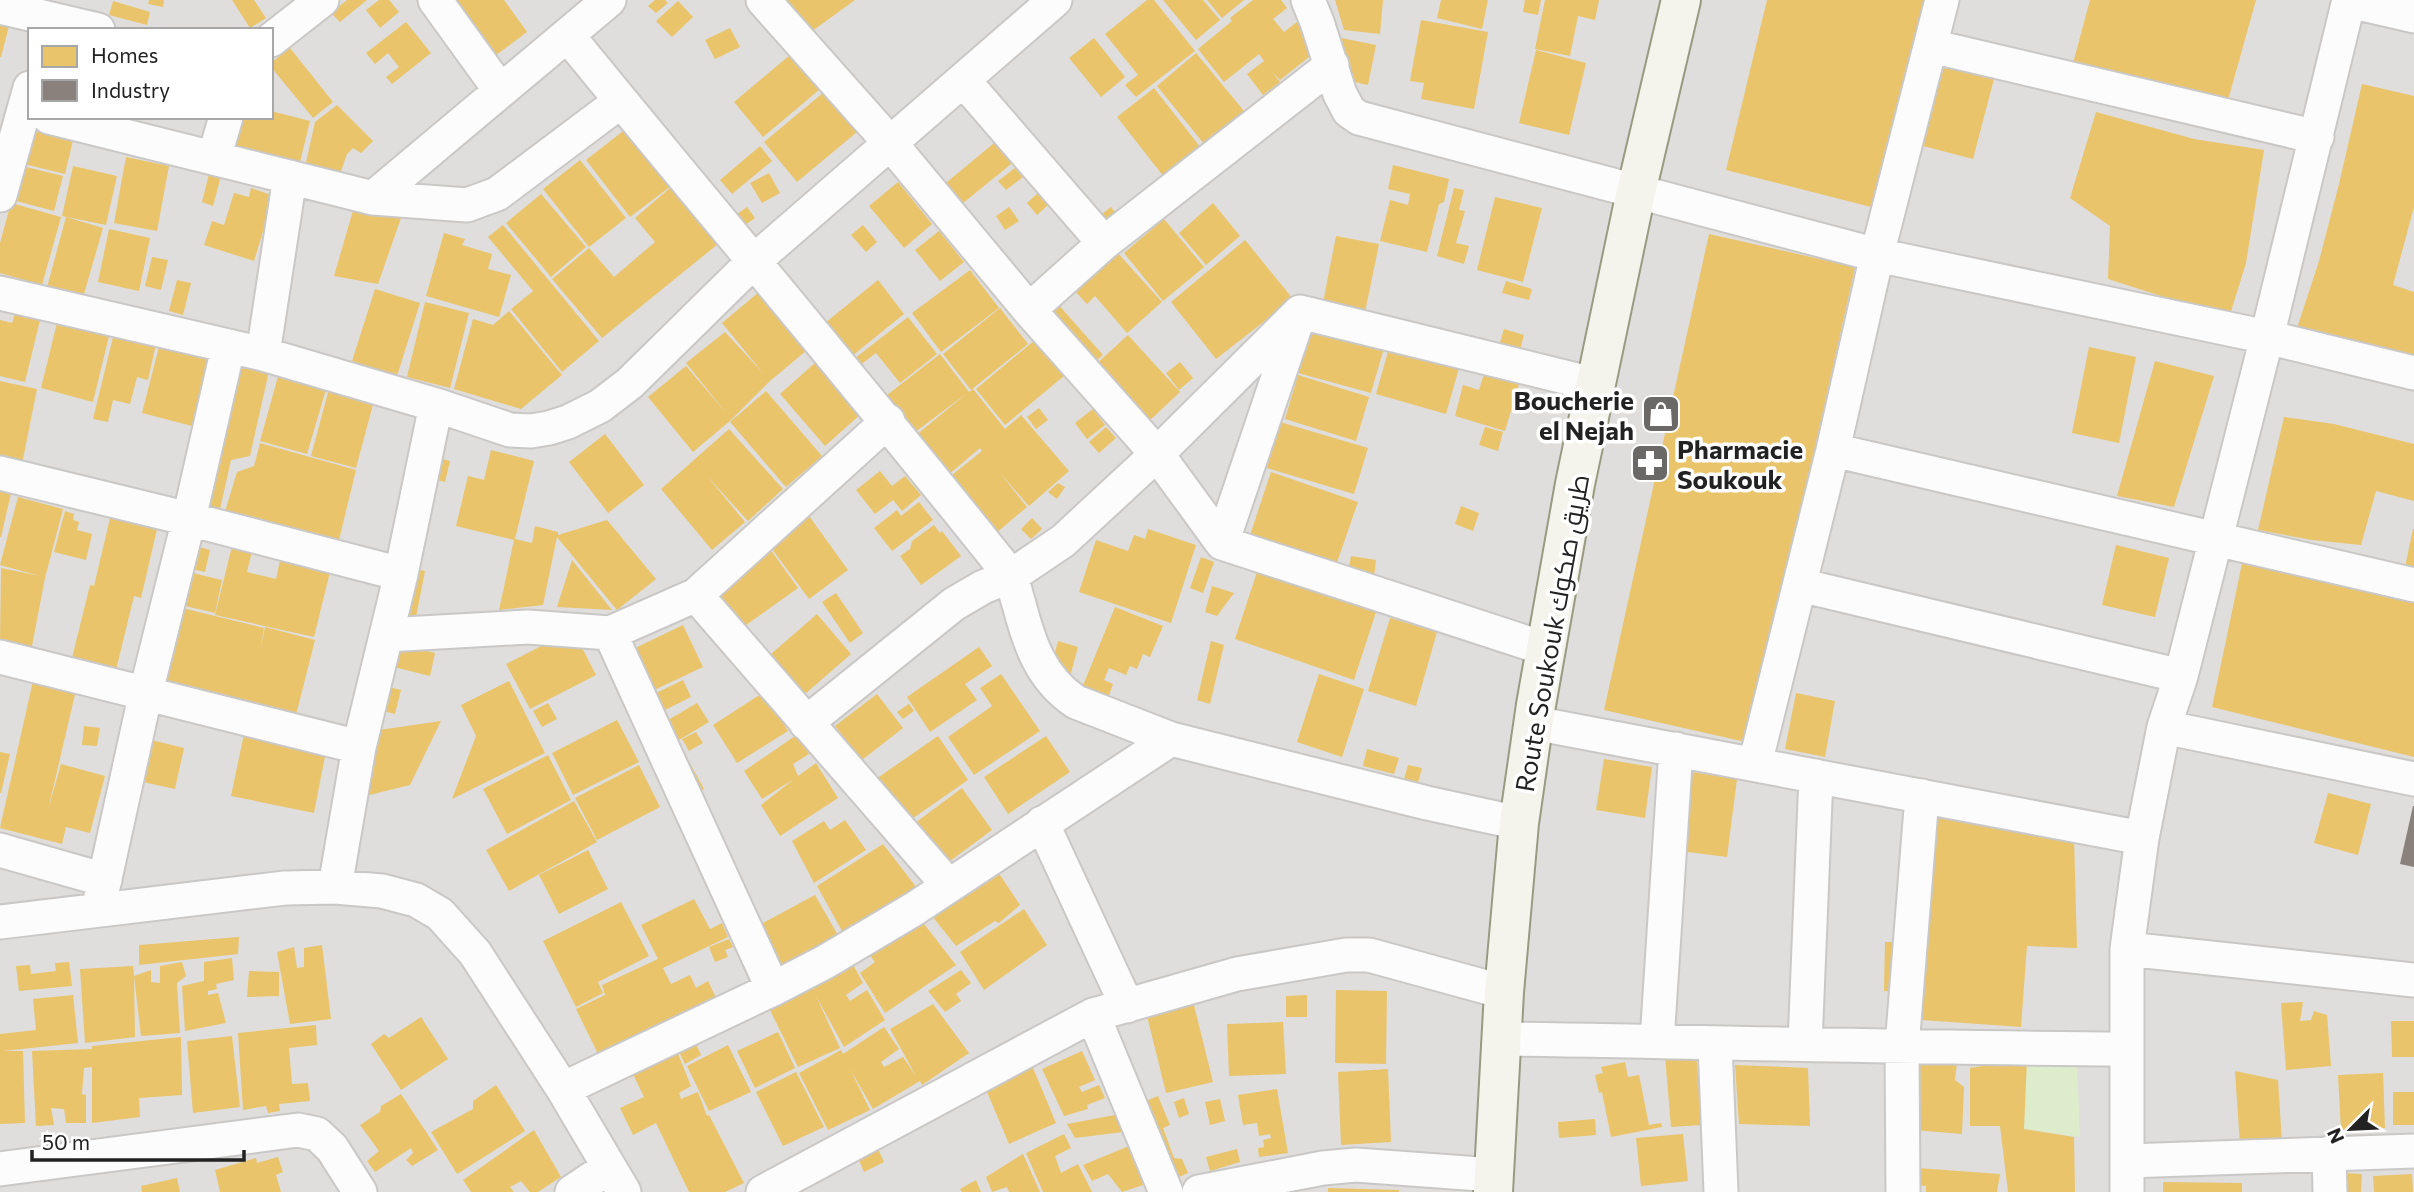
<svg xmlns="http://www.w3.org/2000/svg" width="2414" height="1192" font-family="Commissioner,Cairo,sans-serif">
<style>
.residential{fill:#dfdedc;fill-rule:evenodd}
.grass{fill:#ddeccb}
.homes{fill:#e9c46a}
.industry{fill:#8a817c}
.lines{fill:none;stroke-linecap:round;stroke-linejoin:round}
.street-casing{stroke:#c9c8c7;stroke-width:37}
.secondary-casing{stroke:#999a82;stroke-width:42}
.street{stroke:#fdfcfc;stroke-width:33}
.secondary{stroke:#f4f4ed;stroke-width:38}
.labels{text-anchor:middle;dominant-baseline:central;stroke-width:7;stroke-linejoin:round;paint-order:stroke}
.poi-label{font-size:26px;font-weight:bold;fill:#222;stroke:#fff;text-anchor:end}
.street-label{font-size:26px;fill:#222;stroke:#fff}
</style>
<rect width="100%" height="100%" fill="#f0eeeb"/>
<path class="residential" d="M0,0H2414V1192H0ZM30,30H271V117H30Z"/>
<path class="grass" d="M2026,1056L2077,1063L2080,1137L2024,1129Z"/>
<path class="homes" d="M149,0H164L163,7L148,4Z
M232,0H254L266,18L250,28Z
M347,0H367L340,22L331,13Z
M379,0H389L399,12L380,28L366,10Z
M451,0H504L527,32L488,61Z
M655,0H665L668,3L656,13L648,6Z
M781,0H855L808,34Z
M1147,0H1154L1195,51L1136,97L1125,85L1138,75L1105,34Z
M1163,0H1203L1220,20L1196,40Z
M1207,0H1244L1222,18Z
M1253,0H1281L1287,8L1273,19L1284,32L1297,22L1319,49L1280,80L1272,72L1280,82L1263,95L1247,74L1264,61L1259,54L1224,82L1198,49L1232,21L1230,18Z
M1335,0H1383L1380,34L1344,30Z
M1441,0H1488L1482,29L1437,18Z
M1525,0H1541L1538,15L1523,12Z
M1545,0H1599L1595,20L1578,16L1570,56L1535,49Z
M1767,0H1926L1875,208L1726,170Z
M2090,0H2256L2225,111L2072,67Z
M113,1L150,12L147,25L109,15Z
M678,1L693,17L672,37L656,21Z
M0,19L10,22L1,57H0Z
M1421,20L1488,32L1474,109L1421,99L1424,83L1410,81Z
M406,22L431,53L392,84L386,77L399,67L388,53L375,64L366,53Z
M730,28L740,47L715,59L705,40Z
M1094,38L1125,77L1101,97L1069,58Z
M1341,38L1376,45L1368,85L1350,81Z
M290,48L333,102L313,118L271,67V63Z
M1536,50L1586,63L1569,135L1519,123Z
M1196,53L1244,111L1204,144L1157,86Z
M790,55L819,90L763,137L734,102Z
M1945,62L1995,75L1973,159L1923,146Z
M2362,84L2414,96V207L2393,285L2414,292V360L2296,331L2319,261L2339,184Z
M1154,88L1201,148L1164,177L1117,117Z
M824,92L857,132L797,182L764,142Z
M337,105L373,141L361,153L353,148L347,154L340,174L305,167L315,122Z
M271,111L310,121L299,166L226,147L234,117H271Z
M2096,112L2194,139L2264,150L2246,263L2229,318L2108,279L2110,226L2070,198Z
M627,128L671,186L630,217L586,160Z
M28,129L73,140L65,174L20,163Z
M999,139L1016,160L957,208L941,187Z
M760,146L772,161L732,194L720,180Z
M126,157L169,166L157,231L114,223Z
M580,160L626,218L589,247L543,189Z
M18,165L63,176L54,211L9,199Z
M1393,165L1449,179L1444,202L1439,204L1427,252L1380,241L1390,200L1408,205L1410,194L1388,189Z
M73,166L117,176L106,225L62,216Z
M1015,168L1023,177L1006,190L998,181Z
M769,173L780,193L762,203L750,183Z
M209,174L221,176L213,206L202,202Z
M898,182L932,224L904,248L869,206Z
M671,187L718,244L602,338L552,279L589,248L614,277L655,242L635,218Z
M251,188L274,196L254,261L204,245L212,221L224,225L234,193L249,197Z
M1454,188L1464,190L1459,210L1465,211L1456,243L1469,246L1464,264L1437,256Z
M1040,191L1050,203L1037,215L1027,203Z
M541,194L586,247L551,277L506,223Z
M1495,197L1542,208L1523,282L1477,270Z
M11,203L61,217L42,285L0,273V243Z
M1213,203L1240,236L1206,265L1179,233Z
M354,207L401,218L378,284L334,276Z
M747,207L755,218L741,228L733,217Z
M1009,207L1019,221L1005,230L996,216Z
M1111,207L1120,219L1104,232L1094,220Z
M66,217L103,228L82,301L46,291Z
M1164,219L1204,267L1163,301L1124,253Z
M503,225L599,341L562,372L511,309L533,291L488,237Z
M863,225L877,242L866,252L851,235Z
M109,229L150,238L139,291L98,282Z
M939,231L964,262L940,281L915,250Z
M444,233L465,239L462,245L492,254L488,269L511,275L499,317L426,296Z
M1709,234L1855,267L1750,743L1604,710Z
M1336,236L1379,244L1364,317L1322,308Z
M1245,240L1293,299L1216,359L1171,302Z
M1116,251L1162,302L1127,333L1095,296L1087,304L1073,289Z
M152,257L168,260L161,290L145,286Z
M970,270L999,308L941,352L912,313Z
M177,280L191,283L183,315L169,311Z
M878,280L904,314L847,360L820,327Z
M1506,281L1532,289L1529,300L1502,293Z
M375,289L420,303L397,376L352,361Z
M759,292L807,350L770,381L731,420L693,452L648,397L686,366L727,414L686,363L725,332L763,373L722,323Z
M425,302L469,313L450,388L407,377Z
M1056,302L1103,355L1089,367L1043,314Z
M1000,308L1028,344L971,390L943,354Z
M509,311L562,375L521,409L454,389L473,319L493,325Z
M15,314L40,320L25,382L0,376V320L12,323Z
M908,317L937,354L900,383L876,353L855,369L850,362Z
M58,319L110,332L93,402L41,388Z
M1310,326L1384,348L1371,393L1298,373Z
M1504,329L1524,335L1517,361L1496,356Z
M114,333L156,344L148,380L137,377L130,404L113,400L108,422L93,419Z
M1128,335L1180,392L1147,423L1094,366Z
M1035,340L1064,376L1005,425L976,389Z
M160,343L209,356L192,426L142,413Z
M2089,347L2136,357L2119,443L2072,433Z
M1389,348L1459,368L1446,414L1376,394Z
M940,354L969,392L973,389L1005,429L1021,415L1069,471L1029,506L1000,473L1027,507L988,540L942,483L982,451L980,448L941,481L909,441L967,393L906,439L878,402Z
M817,361L862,413L825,446L780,394Z
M2155,361L2214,376L2174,507L2117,496Z
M228,362L269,371L250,456L231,460L218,518L194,512Z
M1180,362L1193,378L1179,390L1166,373Z
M279,373L327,386L307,454L260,441Z
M1484,374L1519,384L1505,431L1455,416L1463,385L1479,390Z
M1298,375L1369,397L1356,441L1285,419Z
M0,381L37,389L22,464L0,460Z
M330,385L375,397L356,468L311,456Z
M766,391L822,456L786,487L730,422Z
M1039,408L1048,420L1036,429L1027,417Z
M1093,409L1105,425L1087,439L1075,423Z
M2284,417L2334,424L2414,444V501L2376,491L2361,545L2312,540L2258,530Z
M1280,422L1368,448L1354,494L1267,468Z
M1106,427L1116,438L1099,453L1089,442Z
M1485,427L1503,432L1498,451L1479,445Z
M729,429L783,489L748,521L707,476L745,522L712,550L661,489Z
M605,434L644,485L608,513L569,462Z
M260,443L356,470L337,548L224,515L237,472L254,466Z
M491,450L534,461L515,539L532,543L535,526L558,532V535L607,520L656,579L617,610L557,537L543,605L499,610L514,540L456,526L468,476L484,480Z
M435,457L450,461L445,482L430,478Z
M880,471L892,486L905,476L921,495L902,511L893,500L875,514L856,490Z
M1271,472L1358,502L1334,571L1248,541Z
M1058,483L1065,487L1057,499L1048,492Z
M0,487L12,489L1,537H0Z
M18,497L63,509L45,578L31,651L0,644L1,568L40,576L0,565Z
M919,502L933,520L892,551L874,528L897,510L901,516Z
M1461,506L1479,513L1473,531L1455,524Z
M65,511L74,514L73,520L79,522L77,530L92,534L86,560L54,552Z
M111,514L158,525L141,598L134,596L116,670L72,658L90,585L94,586Z
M809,516L848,570L809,599L769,545Z
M1032,518L1042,529L1031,539L1021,529Z
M934,525L940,533L942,531L961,556L921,585L900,556L910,549L912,541Z
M1148,529L1196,545L1171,623L1079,592L1096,540L1128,551L1134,535L1145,539Z
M2413,529H2414V568L2405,567Z
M233,542L253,547L247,572L276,579L281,556L331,568L314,637L215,615Z
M185,543L210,550L205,572L179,566Z
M2116,545L2169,558L2155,617L2102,605Z
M770,549L798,588L739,630L712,591Z
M1351,556L1376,560L1374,577L1348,573Z
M1201,557L1214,562L1203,593L1190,588Z
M2243,559L2414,597V757L2212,707Z
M572,560L612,610L557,607Z
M408,567L425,571L416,617L399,614Z
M180,570L222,580L215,613L172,603Z
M1257,572L1376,612L1354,680L1235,639Z
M1212,586L1234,593L1217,616L1205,612Z
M836,593L863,633L850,643L822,602Z
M170,605L264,628L260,650L265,627L315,640L296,715L151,682Z
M1115,607L1163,626L1150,657L1143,654L1137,669L1130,666L1126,675L1109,668L1104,680L1113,684L1108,698L1082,688Z
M817,614L851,654L797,701L763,661Z
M1390,618L1437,632L1416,706L1368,691Z
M683,625L703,667L648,693L629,651Z
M573,630L596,675L530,709L506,664Z
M1058,641L1078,647L1071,673L1051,668Z
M1211,641L1224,645L1210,704L1197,700Z
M391,643L435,653L430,676L386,665Z
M979,647L992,666L965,684L977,700L930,732L907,697Z
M1001,674L1040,731L974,775L948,737L992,706L980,688Z
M1319,674L1364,689L1342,757L1297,742Z
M683,680L691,697L657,714L648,697Z
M33,681L76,690L48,810L61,764L105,776L90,833L66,827L62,844L0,828Z
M509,681L545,753L452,799L476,736L461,705Z
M384,686L401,690L395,714L379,710Z
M764,692L788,731L737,763L713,725Z
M1796,693L1835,701L1825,757L1785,749Z
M877,694L903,728L862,760L835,726Z
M548,703L557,719L542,727L533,711Z
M697,703L709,722L674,743L663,723Z
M909,704L914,711L903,719L897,712Z
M617,720L639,762L573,795L552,753Z
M441,721L410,785L353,799L365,732Z
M84,726L100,728L97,746L82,745Z
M696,732L703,743L689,751L682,739Z
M244,734L326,751L314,813L231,796Z
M798,734L809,754L793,764L798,776L816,763L838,798L780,836L761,805L794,779L762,799L744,771Z
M938,736L968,780L906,823L876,779Z
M1046,736L1070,772L1008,814L984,777Z
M143,738L184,748L175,789L134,780Z
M1367,749L1399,758L1394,774L1363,766Z
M0,752L10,754L1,793H0Z
M685,754L704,789L692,795L674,760Z
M548,755L571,800L507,834L483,789Z
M1604,759L1652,767L1645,818L1596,810Z
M639,765L660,807L597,840L575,798Z
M1408,765L1422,768L1418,783L1404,779Z
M1691,772L1737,779L1727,857L1680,851Z
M962,788L992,830L946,864L915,823Z
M2328,793L2371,804L2358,855L2314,843Z
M574,801L597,842L509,891L486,850Z
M1935,811L2074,837L2077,948L2027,946L2021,1027L1922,1020Z
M845,820L866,850L814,883L792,841L824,821L830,830Z
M883,844L917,888L842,931L817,886Z
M588,850L608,889L559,914L539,875Z
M990,860L1020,905L999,923L995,921L956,946L924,906Z
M815,895L839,937L776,973L752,929Z
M694,899L710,929L722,923L728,937L663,968L671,984L690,975L696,988L708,981L720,1006L602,1062L576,1009L605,995L602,985L658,959L641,925Z
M621,902L649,956L598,982L603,993L576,1007L543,941Z
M1024,909L1047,945L984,990L960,952Z
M917,915L956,965L885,1013L860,973L875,962L868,953Z
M239,937L238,954L139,965V945Z
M729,939L733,947L725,950L728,957L715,962L709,947Z
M1885,942H1901L1900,992L1884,991Z
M322,945L331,1019L290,1024L277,952L294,947L297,968L304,967V948Z
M232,958L234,980L216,984L217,989L208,991V995L218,993L226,1023L185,1031L182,986L204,981V962Z
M850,959L863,983L846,995L850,1001L867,990L885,1020L844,1047L816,996L840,1048L798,1067L768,1006Z
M69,962L72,986L19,991L16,966L30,965L31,974L56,971L55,963Z
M182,962L186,976L177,983L180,1033L141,1036L134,976L135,1037L85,1043L80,969L133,966L134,976L151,970V982L160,983V966Z
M961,970L971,983L956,994L961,1001L945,1012L928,991Z
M249,971L279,972V996L247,997Z
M1336,990L1387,991L1386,1064L1335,1063Z
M73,995L78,1043L3,1051H23L25,1123L0,1124V1034L36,1030L33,999Z
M1307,995V1017H1286V996Z
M2303,1002L2300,1021L2311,1020L2314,1011L2327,1015L2331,1066L2286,1070L2281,1003Z
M933,1004L969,1053L922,1085L920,1081L873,1109L850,1069L870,1110L828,1130L799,1073L841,1050L843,1054L884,1027L899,1049L881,1062L884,1067L903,1057L916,1076L890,1029Z
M1194,1005L1213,1082L1166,1093L1147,1016Z
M421,1017L448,1059L401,1090L371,1044L384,1034L389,1038Z
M2391,1021H2414V1057H2392Z
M1283,1022L1286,1074L1229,1076L1227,1024Z
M316,1025L317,1045L289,1048L292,1084L308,1083L310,1101L279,1104L280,1111L268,1113L266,1106L243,1110L238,1033Z
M778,1032L795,1068L755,1088L737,1051Z
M232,1036L240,1107L193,1113L187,1041Z
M181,1037L182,1095L139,1098L140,1117L92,1123V1067L84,1068L82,1094L86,1095V1123H66L64,1109L51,1108L54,1125L36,1126L32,1051L92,1049V1046Z
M693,1038L701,1055L685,1064L676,1046Z
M728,1045L751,1092L709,1111L687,1066Z
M676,1049L691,1086L679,1093L681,1099L698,1092L707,1116L709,1115L744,1183L725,1192H689L656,1123L633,1135L620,1108L644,1097L632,1072Z
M1082,1051L1095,1080L1079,1087L1082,1092L1099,1085L1105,1098L1087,1105L1088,1109L1064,1116L1042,1069Z
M1696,1054L1702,1125L1671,1127L1665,1056Z
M1028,1056L1056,1123L1009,1144L982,1080Z
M2027,1059L2024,1129L2074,1137L2075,1192H2008L2000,1126H1970V1068Z
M1625,1062L1628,1077L1639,1075L1649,1125L1661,1123L1662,1127L1611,1137L1602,1092L1599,1093L1595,1075L1603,1073L1601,1067Z
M1910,1062L1957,1063L1955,1080L1964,1087L1962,1134L1914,1130Z
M1735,1065L1808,1068L1810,1126L1739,1124Z
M1388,1069L1391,1142L1341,1145L1338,1072Z
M2235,1071L2278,1080L2282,1143L2240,1145Z
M796,1072L824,1127L783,1146L756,1092Z
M2383,1073L2385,1128L2341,1130L2338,1075Z
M496,1085L525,1131L457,1174L431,1132L473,1109V1101Z
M1277,1089L1288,1153L1259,1157L1258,1148L1264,1147L1263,1140L1271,1138L1270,1134L1259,1136L1257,1123L1243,1125L1238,1095Z
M2393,1092H2414V1125H2393Z
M401,1094L438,1150L412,1166L406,1160L413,1153L411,1148L375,1172L367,1161L379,1151L360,1125L380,1112L381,1106Z
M1158,1096L1170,1125L1163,1128L1174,1158L1182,1159L1188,1173L1172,1180L1141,1103Z
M1184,1098L1189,1114L1179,1118L1174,1102Z
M1220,1099L1225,1121L1210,1125L1205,1102Z
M1115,1115L1123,1132L1075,1138L1067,1124Z
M1595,1119L1596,1135L1559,1138L1558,1122Z
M534,1130L561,1177L538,1192H530L521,1181L510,1187L514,1192H471L463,1180Z
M1064,1134L1071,1148L1055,1156L1061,1173L1078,1164L1092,1192H1043L1026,1153Z
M1683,1134L1688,1181L1641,1186L1636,1138Z
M875,1143L884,1162L864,1172L856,1153Z
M1129,1146L1146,1184L1122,1192L1108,1174L1092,1181L1083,1165Z
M1237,1149L1240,1162L1210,1171L1206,1157Z
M1023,1154L1040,1192H1009L1007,1187L992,1192L986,1177Z
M278,1157L283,1172L276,1175L281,1192H220L215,1170L256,1158L257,1163Z
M1917,1168L2000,1174L1997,1192H1926V1186L1916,1185Z
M2345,1173L2362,1174L2361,1192H2345Z
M2412,1174L2413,1192H2374L2373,1176Z
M177,1178L180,1192H142L141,1186Z
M976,1180L981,1192H962L960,1189Z
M2163,1182L2242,1183V1192H2163Z
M1328,1188L1399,1190V1192H1328Z"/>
<path class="industry" d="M2413,806H2414V867L2400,864Z"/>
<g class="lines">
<defs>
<path id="street" d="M435,0L500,90
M763,0L891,144L1029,310L1157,454L1222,543L1546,649
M1308,0L1317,22L1340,94L1349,111L1359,118L1877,255L2267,337L2414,373
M2349,1L2414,16
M0,7L98,30
M568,36C714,215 863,390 1006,570C1014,579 1015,593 1019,604C1029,643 1041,679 1076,702L1171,739L1427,803L1519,823
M271,40L322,0
M1931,46L2317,137
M964,81L1104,243
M49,117L373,198L467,205L497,194L621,101
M214,158L226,117
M0,195L30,88
M373,198L609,0
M0,293L263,354L436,405L510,430L531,431L549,428L568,422L600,406L630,383L753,262L1055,0
M1029,310L1104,243L1332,65
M1300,312L1597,385
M263,354L290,177
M1833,450L2414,585
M0,473L189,519L401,574
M1222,543L1298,318
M1800,585L2181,676
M696,595L948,885
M610,633L773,989
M386,635L528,627L610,633L696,595L888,421
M0,657L359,747
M806,723L954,604L983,587L1011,576L1063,541L1157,454L1300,312
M1534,723L2142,838
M2164,727L2414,779
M1755,764L1833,450L1877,255L1942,0
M1042,823L1127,1006
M0,850L105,880
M335,887L359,747L401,574L436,405
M98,910L146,692L189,519L228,348
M0,922L285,888L335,887L382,891L416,900L440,914L475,953L563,1089L624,1192
M2127,949L2414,980
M1093,1015L1166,1192
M1502,1039C1710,1042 1919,1048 2127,1049
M1657,1041L1676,749
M1715,1044L1721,1192
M1805,1044L1816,776
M563,1089L773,989L825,962L914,909L1171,739
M2329,1153L2330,1192
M2127,1161L2414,1151
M0,1169L298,1130L317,1134L332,1148L360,1192
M572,1192L608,1168
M763,1192L1093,1015L1237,974L1346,955H1369L1504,992
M1199,1192L1323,1168L1356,1165L1494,1175
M1903,1192L1902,1047L1922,796
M2127,1192V949L2142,838L2164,727L2181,676L2267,337L2349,0"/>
<path id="secondary" d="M1493,1192L1504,992L1519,823L1536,705L1575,484L1636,192L1681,0"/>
</defs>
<use href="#street" class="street-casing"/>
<use href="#secondary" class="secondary-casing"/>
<use href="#street" class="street"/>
<use href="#secondary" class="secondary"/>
</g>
<defs>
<symbol id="shop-square" viewBox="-11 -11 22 22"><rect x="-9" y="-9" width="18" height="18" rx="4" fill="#6a6968" stroke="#fff"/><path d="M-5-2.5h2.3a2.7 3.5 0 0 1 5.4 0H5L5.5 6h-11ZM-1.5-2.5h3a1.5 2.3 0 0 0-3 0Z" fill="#fff"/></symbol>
<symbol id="pharmacy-square" viewBox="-11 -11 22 22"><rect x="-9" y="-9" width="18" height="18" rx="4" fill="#6a6968" stroke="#fff"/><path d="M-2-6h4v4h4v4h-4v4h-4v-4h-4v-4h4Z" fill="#fff"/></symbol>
</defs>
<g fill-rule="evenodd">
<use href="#shop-square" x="1639" y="392" width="44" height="44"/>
<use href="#pharmacy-square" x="1628" y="441" width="44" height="44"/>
</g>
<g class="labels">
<g class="poi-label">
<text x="1634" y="399">Boucherie<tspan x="1634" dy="30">el Nejah</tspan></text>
<text x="1677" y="448" text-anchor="start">Pharmacie<tspan x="1677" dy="30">Soukouk</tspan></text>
</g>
<g class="street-label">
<text transform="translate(1551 633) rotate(-80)">Route Soukouk طريق صكوك</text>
</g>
</g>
<rect x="28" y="28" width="245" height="91" fill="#ffffff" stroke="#a7a7a7" stroke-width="2"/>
<rect x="42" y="46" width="35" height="21" fill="#e9c46a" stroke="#a7a7a7" stroke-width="2"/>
<text x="91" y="63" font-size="21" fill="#222222">Homes</text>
<rect x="42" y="80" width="35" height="21" fill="#8a817c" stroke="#a7a7a7" stroke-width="2"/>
<text x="91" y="98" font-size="21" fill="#222222">Industry</text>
<g transform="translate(2351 1129) rotate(246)" stroke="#ffffff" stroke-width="5" paint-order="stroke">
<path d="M0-5L12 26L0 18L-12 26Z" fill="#222222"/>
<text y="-10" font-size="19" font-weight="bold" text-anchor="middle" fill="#222222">N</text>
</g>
<path d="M32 1150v10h212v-10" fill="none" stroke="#222222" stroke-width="3.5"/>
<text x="42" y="1150" font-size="21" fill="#222222" stroke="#ffffff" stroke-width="5" paint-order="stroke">50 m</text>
</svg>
